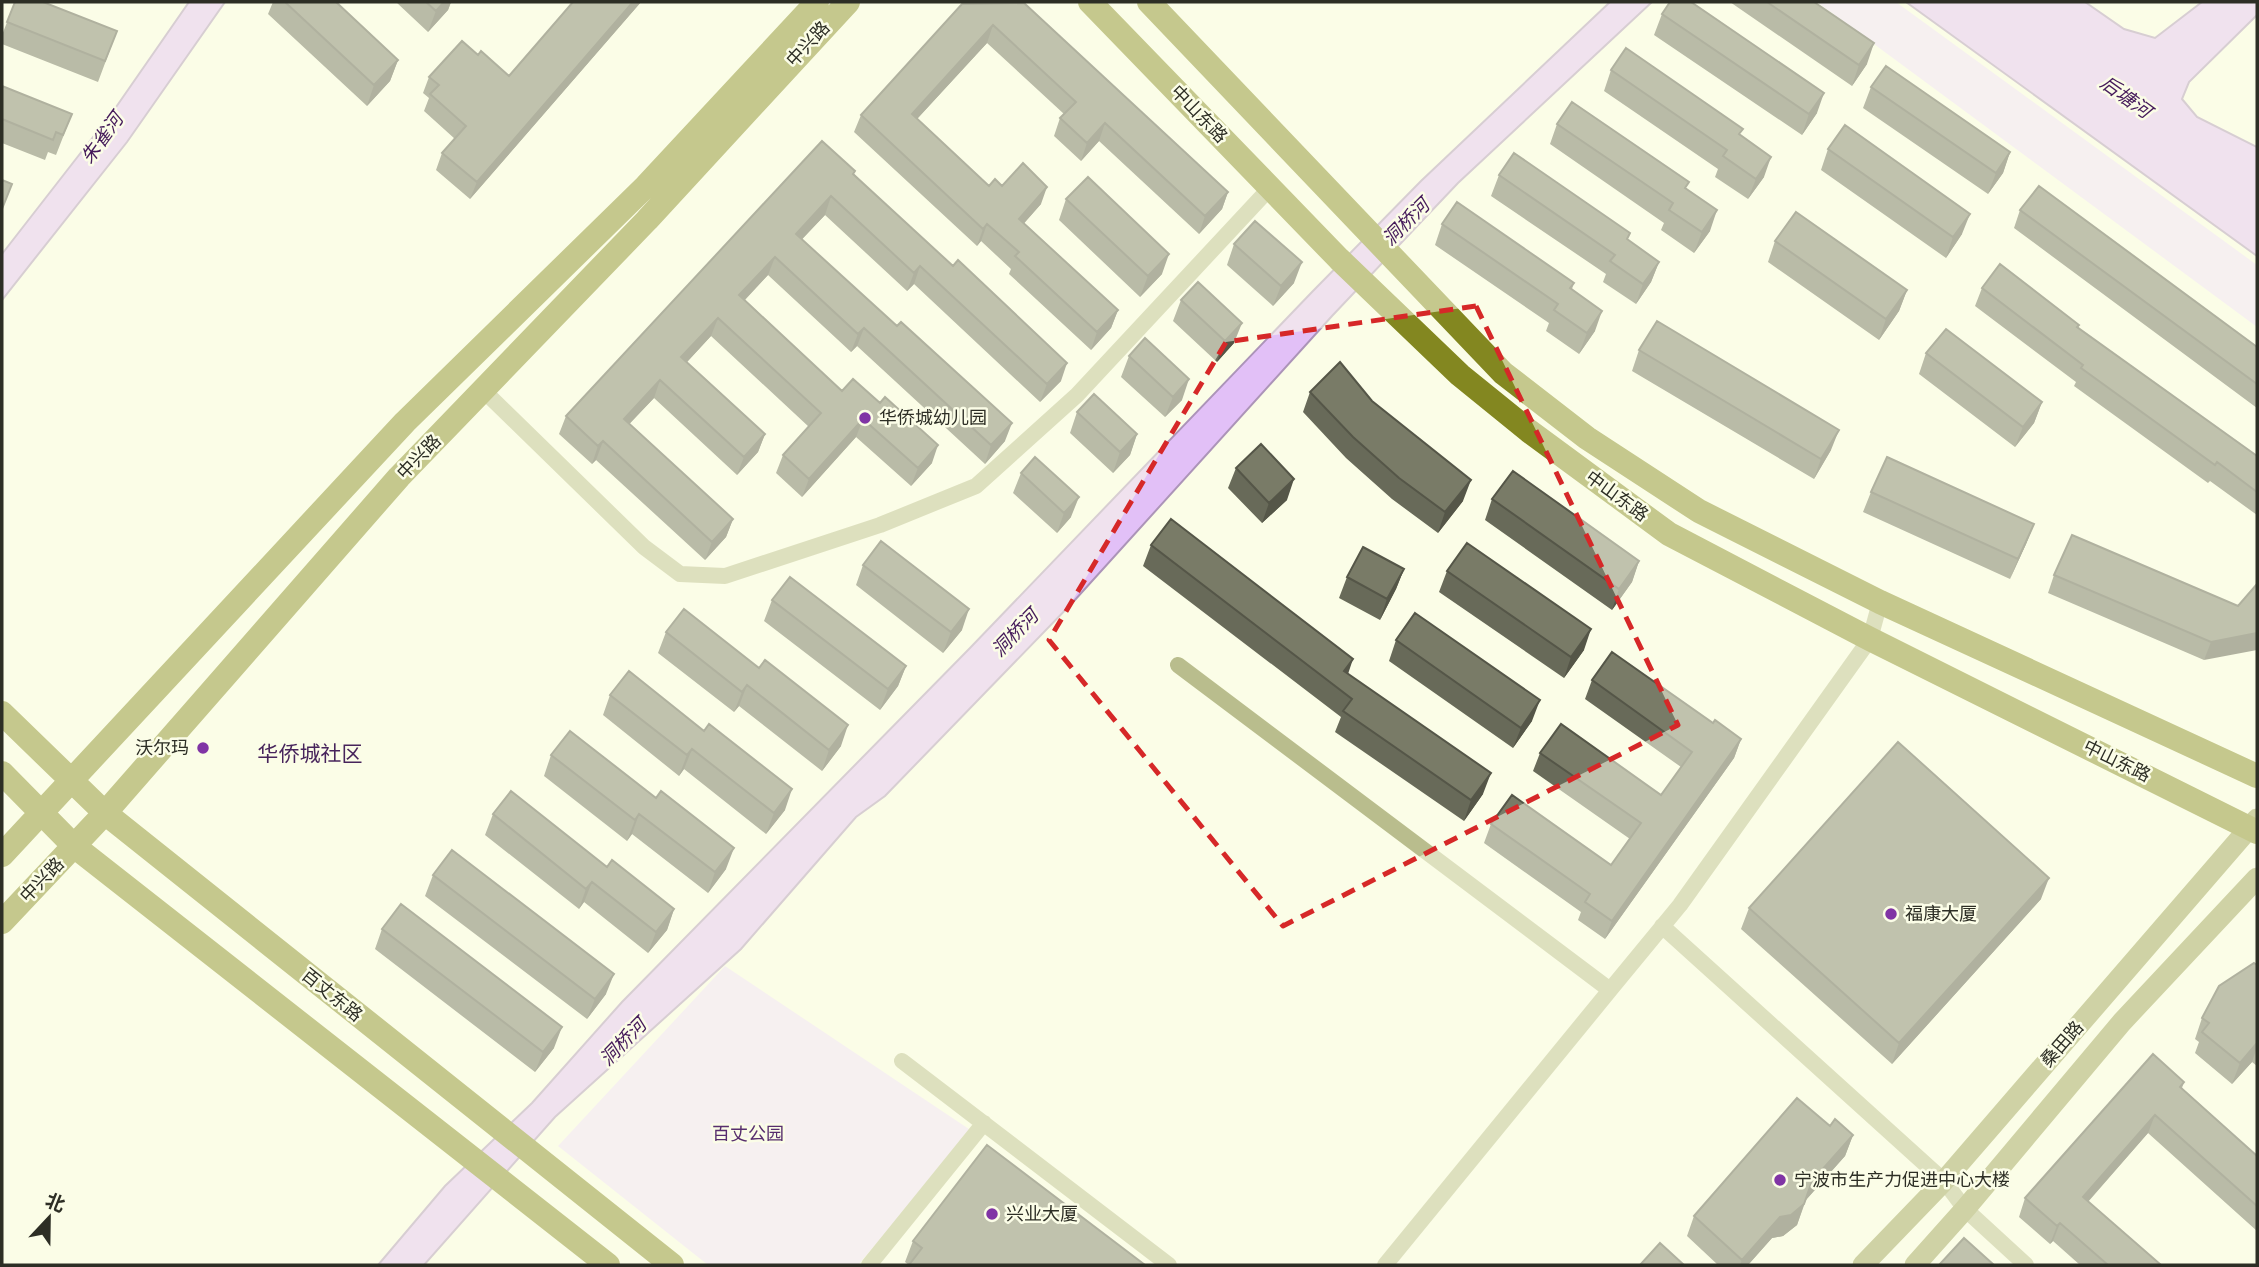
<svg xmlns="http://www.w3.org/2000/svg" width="2259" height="1267" font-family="Arial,'Noto Sans SC',sans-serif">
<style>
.green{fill:#f0e1fa}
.water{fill:#e2c0f7;stroke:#ac94b8;stroke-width:2}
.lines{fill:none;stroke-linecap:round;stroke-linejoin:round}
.street{stroke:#b9bd8d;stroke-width:16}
.secondary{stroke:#999e54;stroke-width:21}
.primary{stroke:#838720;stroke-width:24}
.wall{fill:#686a59}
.shaded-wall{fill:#555648}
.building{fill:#797b67;stroke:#555648;stroke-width:2}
.marked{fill:none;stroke:#d62828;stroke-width:5;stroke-dasharray:14 9;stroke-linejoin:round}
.poi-dot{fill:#8034a5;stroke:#fbfde7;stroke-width:2.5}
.labels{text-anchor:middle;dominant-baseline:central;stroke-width:5;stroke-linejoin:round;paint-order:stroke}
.street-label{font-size:18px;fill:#2d2e25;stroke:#fbfde7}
.poi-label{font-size:18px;fill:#2d2e25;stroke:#fbfde7;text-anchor:start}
.park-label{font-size:18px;fill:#572e6e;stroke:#fbfde7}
.water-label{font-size:19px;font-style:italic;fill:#451a5a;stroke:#fbfde7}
.quarter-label{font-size:21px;fill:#47245b;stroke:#fbfde7}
</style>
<rect width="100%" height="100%" fill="#fbfde7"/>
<path class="green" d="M1817,2H1896L2257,265V327Z
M725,966L972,1131L858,1265H708L558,1146Z"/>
<path class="water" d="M189,2H225L127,142L2,300V254L114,110Z
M1610,2H1652L1458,183L1332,316L1074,601L885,796L856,817L741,949L555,1117L424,1265H378L445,1186L532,1103L622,1002L970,648L1312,292L1421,181Z
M1906,2H2085L2124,29L2155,38L2202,2H2257V15L2189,82L2182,99L2197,117L2257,147V256Z"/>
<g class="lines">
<path class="street" d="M483,390L644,547L680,574L725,576L880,525L976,486L1077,395L1270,188
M1178,665L1610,990L1385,1265
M1662,926L1944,1181L1965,1209L2026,1265
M1610,990L1680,905L1870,639L1880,602
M902,1061L1169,1265
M869,1265L984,1123"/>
<path class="secondary" d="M1863,1265L1944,1181L2257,819
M1915,1265L1965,1209L2122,1022L2257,878"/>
<path class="primary" d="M1090,2L1339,259L1460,375L1529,431L1669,534L1870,639L2257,832
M1149,2L1503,373L1587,438L1699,511L1880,602L2257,776
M2,713L105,813L672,1265
M2,773L74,846L608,1265
M2,855L405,422L646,186L817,2
M2,922L105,813L399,477L647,220L848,2"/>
</g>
<path class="wall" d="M15,2L117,31L98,82L2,44V35Z
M273,2H336L398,60L390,81L367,106L268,14Z
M396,2H451L448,10L428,32Z
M571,2H641L470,199L436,170L442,153L455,139L424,111L429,98L423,93L429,77L509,76L572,3Z
M1730,2H1814L1867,64L1852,86Z
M1024,3L1228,192L1222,209L1199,234L1099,141L1081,161L1054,136L1060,118L1064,114L987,43L917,119L989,186H1002L1041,204L1024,223L1118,310L1111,328L1091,350L1009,274L1011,269L981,241L977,246L854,132L861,115Z
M1662,14L1817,113L1802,135L1654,35Z
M1611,70L1741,136L1764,177L1748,199L1715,177L1718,169L1604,91Z
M2,86L72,114L56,155L48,152L45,160L2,143Z
M1871,87L2010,152L2003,173L1988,194L1863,108Z
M1557,124L1686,189L1710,231L1694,253L1661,230L1664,223L1550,144Z
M1828,149L1962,234L1946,258L1821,170Z
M854,174L1061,381L1040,402L914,284L907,291L825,215L802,239L1005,441L985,464L857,346L851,352L768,275L745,300L842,391L932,463L911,486L856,437L802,497L776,473L783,455L809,427L711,336L687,362L765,434L758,452L737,475L654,398L629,424L733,519L726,537L705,560L596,460L592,464L559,434L566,416Z
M1499,175L1628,240L1659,262L1651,282L1636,304L1603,282L1606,274L1491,196Z
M1066,199L1162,274L1140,297L1059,220Z
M2020,210L2257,347V408L2014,228Z
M1442,224L1574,283L1572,289L1595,331L1579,354L1546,331L1549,323L1435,245Z
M1775,241L1907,290L1899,311L1879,340L1768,262Z
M1234,244L1294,283L1273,306L1227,265Z
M1982,288L2079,325L2078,328L2257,456V515L2210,481L2208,483L2074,386L2076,382L1975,306Z
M1181,300L1234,343L1217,362L1173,321Z
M1639,350L1831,450L1814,479L1632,371Z
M1926,353L2042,402L2034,423L2015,447L1919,374Z
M1129,356L1182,400L1165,417L1121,377Z
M1310,392L1372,401L1463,501L1438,533L1392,499L1346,458L1303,412Z
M1077,412L1137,434L1130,455L1113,473L1070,433Z
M1236,468L1287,500L1262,523L1228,488Z
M1021,473L1071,517L1057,533L1013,493Z
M1871,492L2034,524L2026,544L2010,579L1863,512Z
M1492,499L1639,561L1632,582L1612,610L1485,520Z
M1151,545L1483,794L1464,821L1335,732L1341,717L1143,566Z
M863,565L962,630L943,653L856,585Z
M1404,569L1396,589L1380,620L1339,598L1347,577Z
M1447,571L1584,650L1564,678L1439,592Z
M2054,575L2238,606L2204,660L2048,593Z
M772,600L906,666L898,686L880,710L764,621Z
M666,632L841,746L822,771L739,706L734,712L658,653Z
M1396,640L1532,721L1513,748L1389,661Z
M1592,680L1713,723L1741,739L1734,758L1605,939L1578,920L1581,912L1484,843L1491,824L1611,865L1630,839L1533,771L1540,753L1661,795L1681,767L1585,699Z
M610,695L785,810L766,834L684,769L679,776L603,715Z
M551,755L726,869L708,893L632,834L627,841L544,776Z
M493,814L607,867L674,909L667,930L648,953L584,902L579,909L485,835Z
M433,875L606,994L587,1019L425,896Z
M2041,899L1892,1064L1741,929L1749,908Z
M382,929L554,1048L535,1072L375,949Z
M2257,965V1066L2252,1062L2232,1084L2195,1053L2199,1042L2195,1039L2202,1018Z
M2184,1082L2182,1088L2257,1156V1231L2148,1133L2088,1202L2161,1265H2080L2053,1241L2050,1244L2019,1217L2025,1198Z
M1830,1126L1853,1135L1845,1156L1806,1200L1797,1225L1783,1236L1772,1238L1748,1265H1718L1687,1236L1694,1216Z
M913,1241L1145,1265H909L905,1262Z"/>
<path class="shaded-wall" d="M444,2H451L448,10L428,32L436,11Z
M633,2H641L470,199L477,182Z
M993,25L987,43L905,132L912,114Z
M1874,43L1867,64L1852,86L1859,65Z
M398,60L390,81L367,106L374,85Z
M1824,93L1817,113L1802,135L1809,114Z
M1105,123L1099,141L1081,161L1087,143Z
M2010,152L2003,173L1988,194L1996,173Z
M1771,157L1764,177L1748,199L1756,179Z
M1047,187L1041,204L1013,236L1019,219Z
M1228,192L1222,209L1199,234L1205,216Z
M831,196L825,215L790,252L796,234Z
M1717,210L1710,231L1694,253L1702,232Z
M1970,214L1962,234L1946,258L1953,237Z
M987,224L981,241L977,246L983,229Z
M1169,254L1162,274L1140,297L1148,276Z
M775,257L768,275L732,313L739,295Z
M1302,262L1294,283L1273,306L1281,286Z
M1659,262L1651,282L1636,304L1643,284Z
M920,266L914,284L907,291L914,273Z
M1907,290L1899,311L1879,340L1886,319Z
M1118,310L1111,328L1091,350L1097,332Z
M1602,311L1595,331L1579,354L1587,333Z
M718,318L711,336L675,375L681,357Z
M1242,323L1234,343L1217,362L1225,341Z
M864,328L857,346L851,352L858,334Z
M1067,363L1061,381L1040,402L1047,384Z
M1189,379L1182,400L1165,417L1173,397Z
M660,380L654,398L617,437L624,419Z
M2042,402L2034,423L2015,447L2023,427Z
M863,419L856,437L802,497L809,479Z
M1012,423L1005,441L985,464L991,445Z
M1839,430L1831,450L1814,479L1821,459Z
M765,434L758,452L737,475L744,457Z
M1137,434L1130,455L1113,473L1120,452Z
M603,441L596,460L592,464L598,446Z
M938,445L932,463L911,486L918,468Z
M1294,479L1287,500L1262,523L1269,503Z
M1471,480L1463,501L1438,533L1445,512Z
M1079,497L1071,517L1057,533L1064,513Z
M733,519L726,537L705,560L712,542Z
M2034,524L2026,544L2010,579L2018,559Z
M1639,561L1632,582L1612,610L1619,589Z
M1404,569L1396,589L1380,620L1387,599Z
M969,609L962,630L943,653L951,632Z
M1591,629L1584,650L1564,678L1571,657Z
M2257,633V650L2204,660L2211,642Z
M1353,659L1346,680L1344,671Z
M906,666L898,686L880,710L888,689Z
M747,685L739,706L734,712L742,692Z
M1540,700L1532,721L1513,748L1521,728Z
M848,725L841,746L822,771L829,750Z
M1741,739L1734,758L1605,939L1612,921Z
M692,749L684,769L679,776L687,755Z
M1491,773L1483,794L1464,821L1471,800Z
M792,789L785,810L766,834L774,813Z
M639,814L632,834L627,841L635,820Z
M734,848L726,869L708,893L715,872Z
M2049,878L2041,899L1892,1064L1899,1043Z
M592,882L584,902L579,909L586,889Z
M674,909L667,930L648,953L656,932Z
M614,974L606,994L587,1019L595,999Z
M562,1027L554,1048L535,1072L543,1052Z
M2257,1043V1047L2252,1062L2232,1084L2240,1063Z
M2155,1115L2148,1133L2076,1215L2083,1197Z
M1853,1135L1845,1156L1804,1202L1812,1181Z
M1804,1204L1797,1225L1783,1236L1772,1238L1748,1265H1740L1742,1260L1780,1217Z
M2060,1223L2053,1241L2050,1244L2057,1226Z"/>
<path class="building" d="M15,2H43L117,31L105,61L7,22Z
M285,2H336L398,60L374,85Z
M426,2H444L436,11Z
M573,2H633L477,182L442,153L466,126L430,94L439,85L429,77L462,41L478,55L481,51L509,76Z
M1670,2H1691L1824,93L1809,114L1662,14Z
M1767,2H1814L1874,43L1859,65Z
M1024,3L1228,192L1205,216L1105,123L1087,143L1060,118L1076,102L993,25L912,114L989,186L995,179L1002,186L1023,163L1047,187L1019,219L1118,310L1097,332L1015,256L1019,252L987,224L983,229L861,115L962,4Z
M1626,48L1743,129L1739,134L1771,157L1756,179L1723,156L1727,150L1611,70Z
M1886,66L2010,152L1996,173L1871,87Z
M2,86L72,114L63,135L56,132L53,140L2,119Z
M1572,102L1689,182L1685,188L1717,210L1702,232L1669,210L1673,203L1557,124Z
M1845,125L1970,214L1953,237L1828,149Z
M822,141L855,171L853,174L953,266L958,260L1067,363L1047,384L920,266L914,273L831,196L796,234L897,326L901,322L1012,423L991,445L864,328L858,334L775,257L739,295L842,391L853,379L880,403L885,397L938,445L918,468L863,419L809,479L783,455L821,413L718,318L681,357L765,434L744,457L660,380L624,419L733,519L712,542L603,441L598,446L566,416Z
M1514,153L1630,233L1627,239L1659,262L1643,284L1610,261L1615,255L1499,175Z
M1088,177L1169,254L1148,276L1066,199Z
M2,180L12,184L2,209Z
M2039,186L2257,347V384L2020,210Z
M1457,202L1574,283L1570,288L1602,311L1587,333L1554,310L1558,304L1442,224Z
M1796,212L1907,290L1886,319L1775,241Z
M1255,221L1302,262L1281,286L1234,244Z
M2000,264L2079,325L2077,327L2257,456V492L2217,462L2215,465L2081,368L2083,365L1982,288Z
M1198,282L1242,323L1225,341L1181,300Z
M1657,321L1839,430L1821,459L1639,350Z
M1946,329L2042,402L2023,427L1926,353Z
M1145,338L1189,379L1173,397L1129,356Z
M1340,362L1372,401L1471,480L1445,512L1399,478L1353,437L1310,392Z
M1094,394L1137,434L1120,452L1077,412Z
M1261,444L1294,479L1269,503L1236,468Z
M1035,457L1079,497L1064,513L1021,473Z
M1887,457L2034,524L2018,559L1871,492Z
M1513,471L1639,561L1619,589L1492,499Z
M1171,519L1353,659L1344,671L1491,773L1471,800L1343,711L1352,699L1151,545Z
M2072,535L2238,606L2257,584V633L2211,642L2054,575Z
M881,541L969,609L951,632L863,565Z
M1467,543L1591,629L1571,657L1447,571Z
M1363,547L1404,569L1387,599L1347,577Z
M790,577L906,666L888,689L772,600Z
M684,609L759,668L765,660L848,725L829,750L747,685L742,692L666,632Z
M1415,613L1540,700L1521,728L1396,640Z
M1612,652L1713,723L1715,720L1741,739L1612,921L1585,902L1590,894L1491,824L1512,795L1611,865L1641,823L1540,753L1561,724L1661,795L1692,752L1592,680Z
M629,671L704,731L709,724L792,789L774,813L692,749L687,755L610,695Z
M570,731L656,798L661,791L734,848L715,872L639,814L635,820L551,755Z
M1898,742L2049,878L1899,1043L1749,908Z
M511,791L607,867L612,860L674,909L656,932L592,882L586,889L493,814Z
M452,850L614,974L595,999L433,875Z
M401,904L562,1027L543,1052L382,929Z
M2254,963L2257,965V1043L2240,1063L2202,1032L2209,1023L2202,1018L2219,986Z
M2153,1054L2184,1082L2180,1087L2257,1156V1206L2155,1115L2083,1197L2161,1265H2108L2060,1223L2057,1226L2025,1198Z
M1797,1098L1830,1126L1835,1119L1853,1135L1812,1181L1804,1204L1791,1215L1780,1217L1742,1260L1694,1216Z
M987,1145L1145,1265H909L922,1248L913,1241Z
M1964,1238L1994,1265H1939Z
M1660,1243L1684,1265H1640Z"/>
<path d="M0 0H2259V1267H0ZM1476,306L1678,725L1283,926L1049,640L1226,342Z" fill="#fbfde7" fill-opacity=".55" fill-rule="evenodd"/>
<path class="marked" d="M1476,306L1678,725L1283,926L1049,640L1226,342Z"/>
<g class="poi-dot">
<circle cx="865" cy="418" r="7"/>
<circle cx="203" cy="748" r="7"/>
<circle cx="1891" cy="914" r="7"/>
<circle cx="1780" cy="1180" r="7"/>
<circle cx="992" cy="1214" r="7"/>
</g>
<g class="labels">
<g class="street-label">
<text transform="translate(808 44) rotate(-47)">中兴路</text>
<text transform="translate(1199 114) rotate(46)">中山东路</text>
<text transform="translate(419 457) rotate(-46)">中兴路</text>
<text transform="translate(1617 496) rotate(36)">中山东路</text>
<text transform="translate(2117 761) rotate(26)">中山东路</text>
<text transform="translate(42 880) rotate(-46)">中兴路</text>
<text transform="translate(332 995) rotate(39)">百丈东路</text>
<text transform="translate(2062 1044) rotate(-49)">桑田路</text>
</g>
<g class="poi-label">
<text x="879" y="418">华侨城幼儿园</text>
<text x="189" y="748" text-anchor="end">沃尔玛</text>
<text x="1905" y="914">福康大厦</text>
<text x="1794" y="1180">宁波市生产力促进中心大楼</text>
<text x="1006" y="1214">兴业大厦</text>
</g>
<g class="park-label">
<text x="748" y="1134">百丈公园</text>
</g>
<g class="water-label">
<text transform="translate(2126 97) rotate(36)">后塘河</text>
<text transform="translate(102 138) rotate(-54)">朱雀河</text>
<text transform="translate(1406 222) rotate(-45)">洞桥河</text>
<text transform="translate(1015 633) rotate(-46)">洞桥河</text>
<text transform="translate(623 1042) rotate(-46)">洞桥河</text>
</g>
<g class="quarter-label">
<text x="310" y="753">华侨城社区</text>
</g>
</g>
<rect width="2259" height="1267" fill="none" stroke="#2d2e25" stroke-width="7"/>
<g transform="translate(49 1218) rotate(22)" stroke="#fbfde7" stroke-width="5" paint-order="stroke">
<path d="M0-5L12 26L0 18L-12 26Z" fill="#2d2e25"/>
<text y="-10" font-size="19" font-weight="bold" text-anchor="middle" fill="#2d2e25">北</text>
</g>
</svg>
